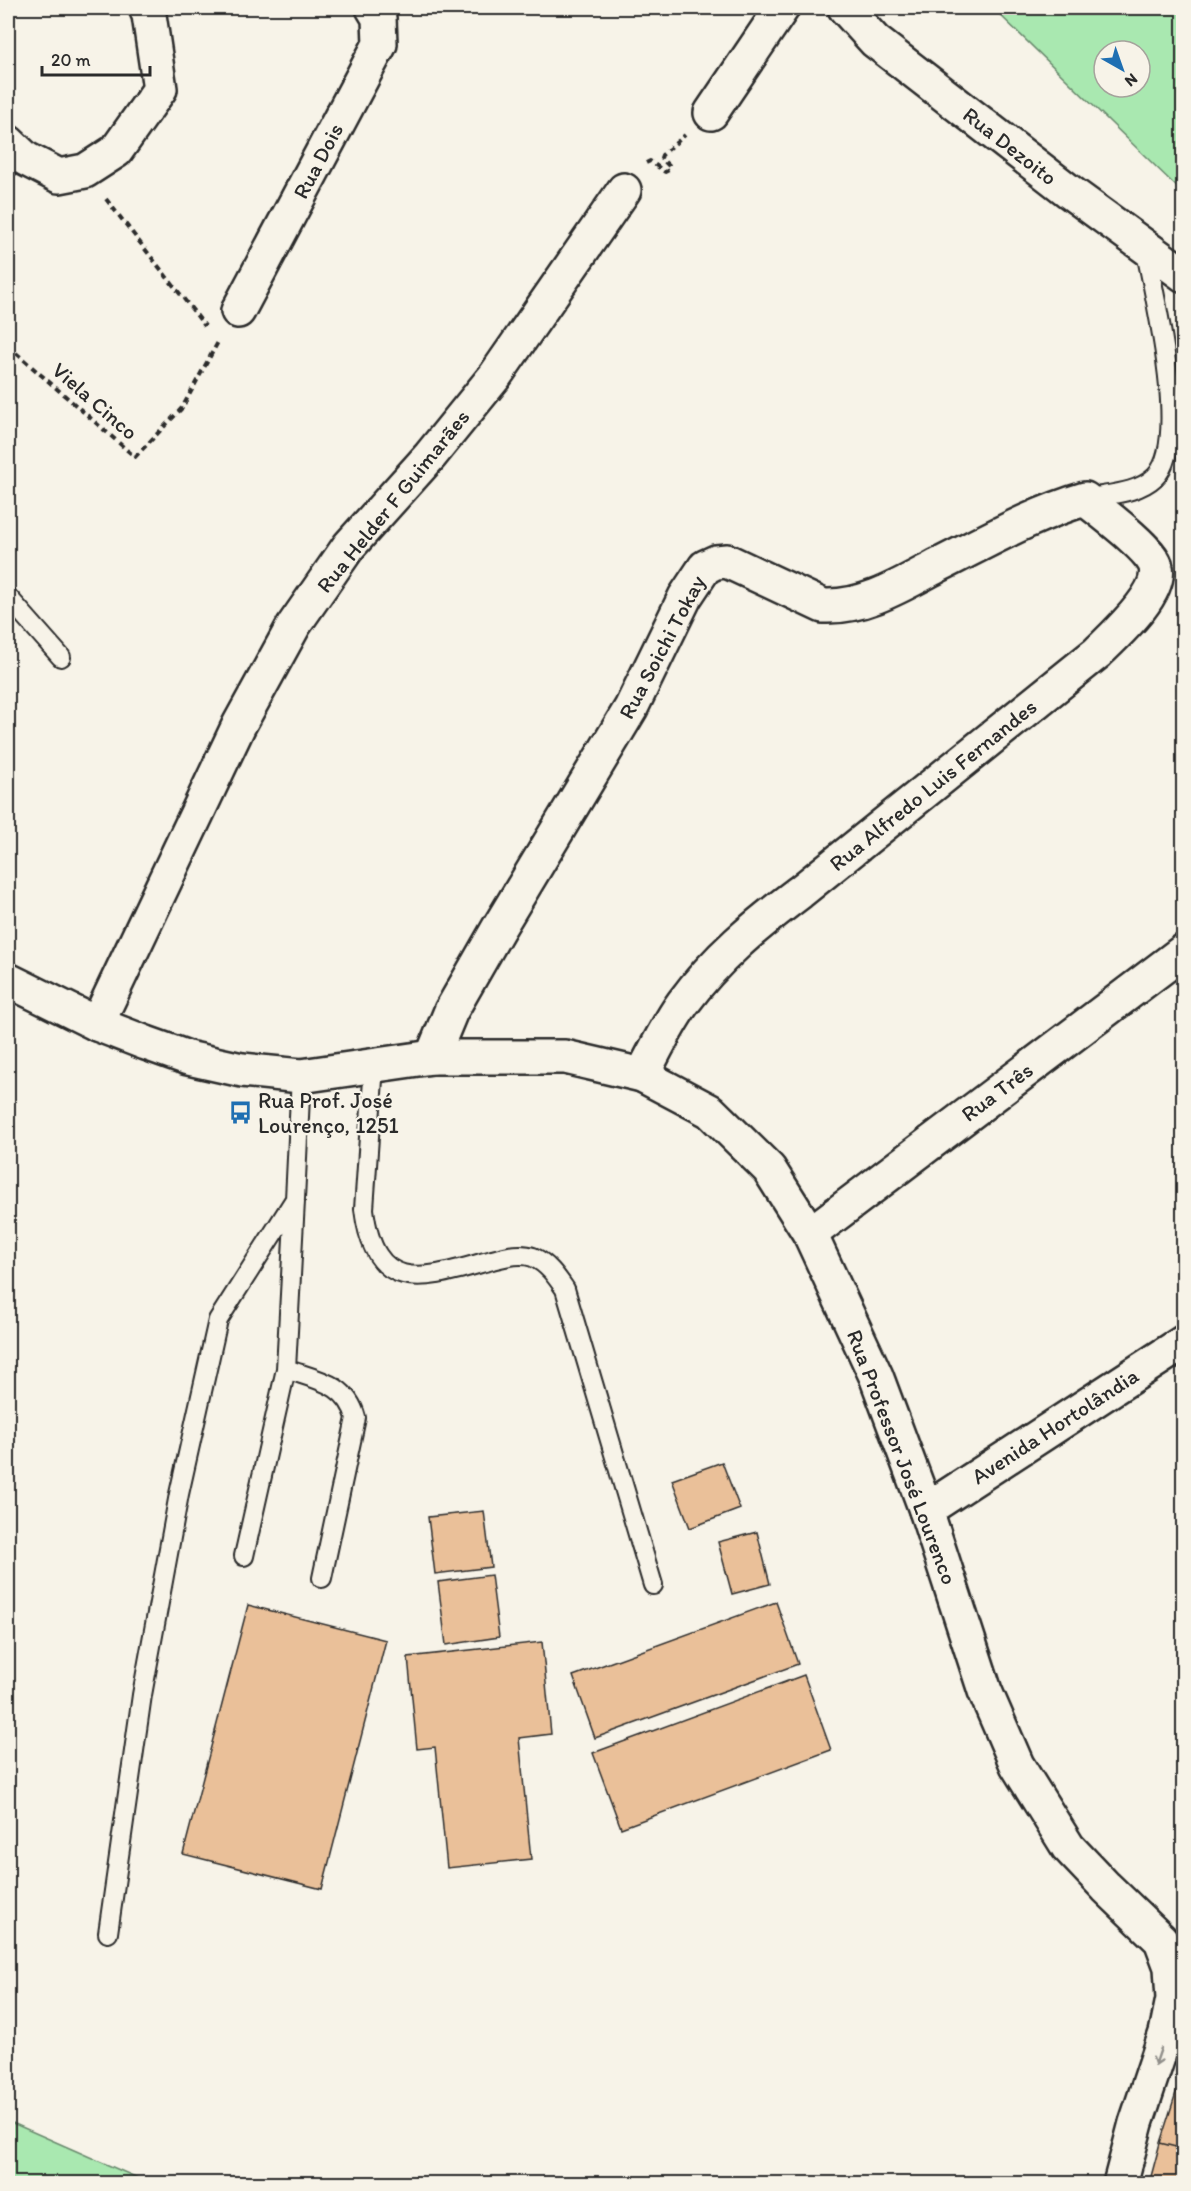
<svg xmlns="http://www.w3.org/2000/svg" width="1191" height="2191" font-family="Itim,sans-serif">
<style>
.green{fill:#a9e8b0;stroke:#6a8a6e;stroke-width:1.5;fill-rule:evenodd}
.building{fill:#eac099;stroke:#2b2b2b;stroke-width:1.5}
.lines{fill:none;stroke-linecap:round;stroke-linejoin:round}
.service-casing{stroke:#2b2b2b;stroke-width:22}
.minor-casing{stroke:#2b2b2b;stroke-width:38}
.tertiary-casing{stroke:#2b2b2b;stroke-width:38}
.path{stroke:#2b2b2b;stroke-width:4;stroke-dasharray:6 4.5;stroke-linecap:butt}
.service{stroke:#f7f3e8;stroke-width:18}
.minor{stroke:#f7f3e8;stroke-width:33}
.tertiary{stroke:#f7f3e8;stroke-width:33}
.oneway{stroke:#918f8a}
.labels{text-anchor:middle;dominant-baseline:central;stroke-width:4.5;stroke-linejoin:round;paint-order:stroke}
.street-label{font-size:22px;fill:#2b2b2b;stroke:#f7f3e8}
.poi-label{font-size:22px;fill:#2b2b2b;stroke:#f7f3e8;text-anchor:start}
</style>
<rect width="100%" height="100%" fill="#f7f3e8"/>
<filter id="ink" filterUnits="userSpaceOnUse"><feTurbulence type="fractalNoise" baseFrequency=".0167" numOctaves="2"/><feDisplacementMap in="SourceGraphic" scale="12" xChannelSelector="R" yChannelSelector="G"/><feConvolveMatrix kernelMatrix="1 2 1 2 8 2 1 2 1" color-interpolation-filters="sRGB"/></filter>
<g filter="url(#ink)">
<path class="green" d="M993,8H1183V193ZM1104,51H1140V87H1104Z
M8,2121L149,2183H8Z"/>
<path class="building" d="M722,1462L740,1509L690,1528L672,1480Z
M484,1511L491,1567L435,1574L428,1517Z
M757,1532L770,1584L732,1594L718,1542Z
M491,1575L499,1637L446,1645L438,1582Z
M776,1602L798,1664L595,1738L573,1676Z
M248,1605L386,1640L322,1889L183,1854Z
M542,1642L551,1734L519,1738L531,1859L447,1868L435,1747L417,1749L408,1657Z
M804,1675L831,1750L621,1828L593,1753Z
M1179,2083L1184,2084V2149L1160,2143Z
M1160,2143L1184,2149V2184H1149Z"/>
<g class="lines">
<defs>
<path id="service" d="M1085,499C1108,494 1137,494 1155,477C1191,442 1154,295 1145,247
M8,597L61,657
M374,1065L364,1209C375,1299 427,1278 492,1260C504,1257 520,1252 533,1257C548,1264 556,1276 565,1289L653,1585
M286,1369C317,1380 347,1383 356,1418L322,1578
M244,1556L286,1369L295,1201
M108,1933L142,1695L179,1494L218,1320L295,1199L301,1076"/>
<path id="minor" d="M845,8L875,41L1070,192L1184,275
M711,113L782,8
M8,142L26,159L59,176L85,171L116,151L160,89L149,15L146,8
M238,311L380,44L379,18L373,8
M97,1024L239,725L294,625L349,546L430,456L495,376L624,190
M432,1057L451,1011L498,929L631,708L685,597L705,567L716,562L727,561L823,606C865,608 903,584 939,565C987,541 1034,514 1085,499C1100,511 1154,551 1156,567C1162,594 1114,636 1097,653L800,892C755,926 717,957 683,1003C667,1025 655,1051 642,1075
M810,1234L1184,951
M926,1510L1184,1342"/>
<path id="tertiary" d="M8,980L97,1024L146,1043L188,1058L242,1070L301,1076L432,1057H565L642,1075L710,1111L769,1169L810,1234L876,1376L926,1510L985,1691L1017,1765L1068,1847L1106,1887L1161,1940L1171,1967L1173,1999L1166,2033L1136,2123L1120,2184"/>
</defs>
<use href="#service" class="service-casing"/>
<use href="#minor" class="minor-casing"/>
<use href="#tertiary" class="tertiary-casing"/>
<path class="path" d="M646,163L650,161L665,172L669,170V166L661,158L662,155L685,135
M106,199L205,326
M8,346L135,457L182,408L218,342"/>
<use href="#service" class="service"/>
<use href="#minor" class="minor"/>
<use href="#tertiary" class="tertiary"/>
</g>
<defs><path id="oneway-shaft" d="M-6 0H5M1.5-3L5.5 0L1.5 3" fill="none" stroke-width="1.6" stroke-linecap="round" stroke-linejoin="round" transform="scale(1.5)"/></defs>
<use class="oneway" href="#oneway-shaft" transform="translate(1158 2057) rotate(109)"/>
</g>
<defs>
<symbol id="bus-bare" viewBox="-9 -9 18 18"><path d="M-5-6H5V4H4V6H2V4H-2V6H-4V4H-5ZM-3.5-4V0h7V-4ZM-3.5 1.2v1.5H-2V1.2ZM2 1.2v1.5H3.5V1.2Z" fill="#1f6fb2" stroke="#f7f3e8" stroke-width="2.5" paint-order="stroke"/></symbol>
</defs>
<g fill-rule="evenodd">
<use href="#bus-bare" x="224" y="1096" width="33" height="33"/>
</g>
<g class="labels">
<g class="street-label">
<text transform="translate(1010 146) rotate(38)">Rua Dezoito</text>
<text transform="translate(318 161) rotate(-62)">Rua Dois</text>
<text transform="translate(95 401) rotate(41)">Viela Cinco</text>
<text transform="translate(393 501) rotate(-51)">Rua Helder F Guimarães</text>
<text transform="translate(662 647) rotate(-62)">Rua Soichi Tokay</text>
<text transform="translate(933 785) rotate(-39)">Rua Alfredo Luis Fernandes</text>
<text transform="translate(997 1092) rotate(-37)">Rua Três</text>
<text transform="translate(1055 1426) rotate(-33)">Avenida Hortolândia</text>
<text transform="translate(902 1457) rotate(69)">Rua Professor José Lourenco</text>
</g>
<g class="poi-label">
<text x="258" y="1100">Rua Prof. José<tspan x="258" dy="25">Lourenço, 1251</tspan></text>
</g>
</g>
<rect width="1191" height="2191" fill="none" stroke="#f7f3e8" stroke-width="30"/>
<rect x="15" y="15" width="1161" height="2161" fill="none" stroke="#2b2b2b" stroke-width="2" filter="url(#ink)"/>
<g transform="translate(1122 69) rotate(140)"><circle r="28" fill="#f7f3e8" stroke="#a5a39c" stroke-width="1.5"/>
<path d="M0-4.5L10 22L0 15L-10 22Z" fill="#1f6fb2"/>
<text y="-9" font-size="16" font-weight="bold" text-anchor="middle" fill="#2b2b2b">N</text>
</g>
<path d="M42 66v9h108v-9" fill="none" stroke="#2b2b2b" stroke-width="3"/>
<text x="51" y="66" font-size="18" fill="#2b2b2b" stroke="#f7f3e8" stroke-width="4.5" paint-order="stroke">20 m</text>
</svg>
